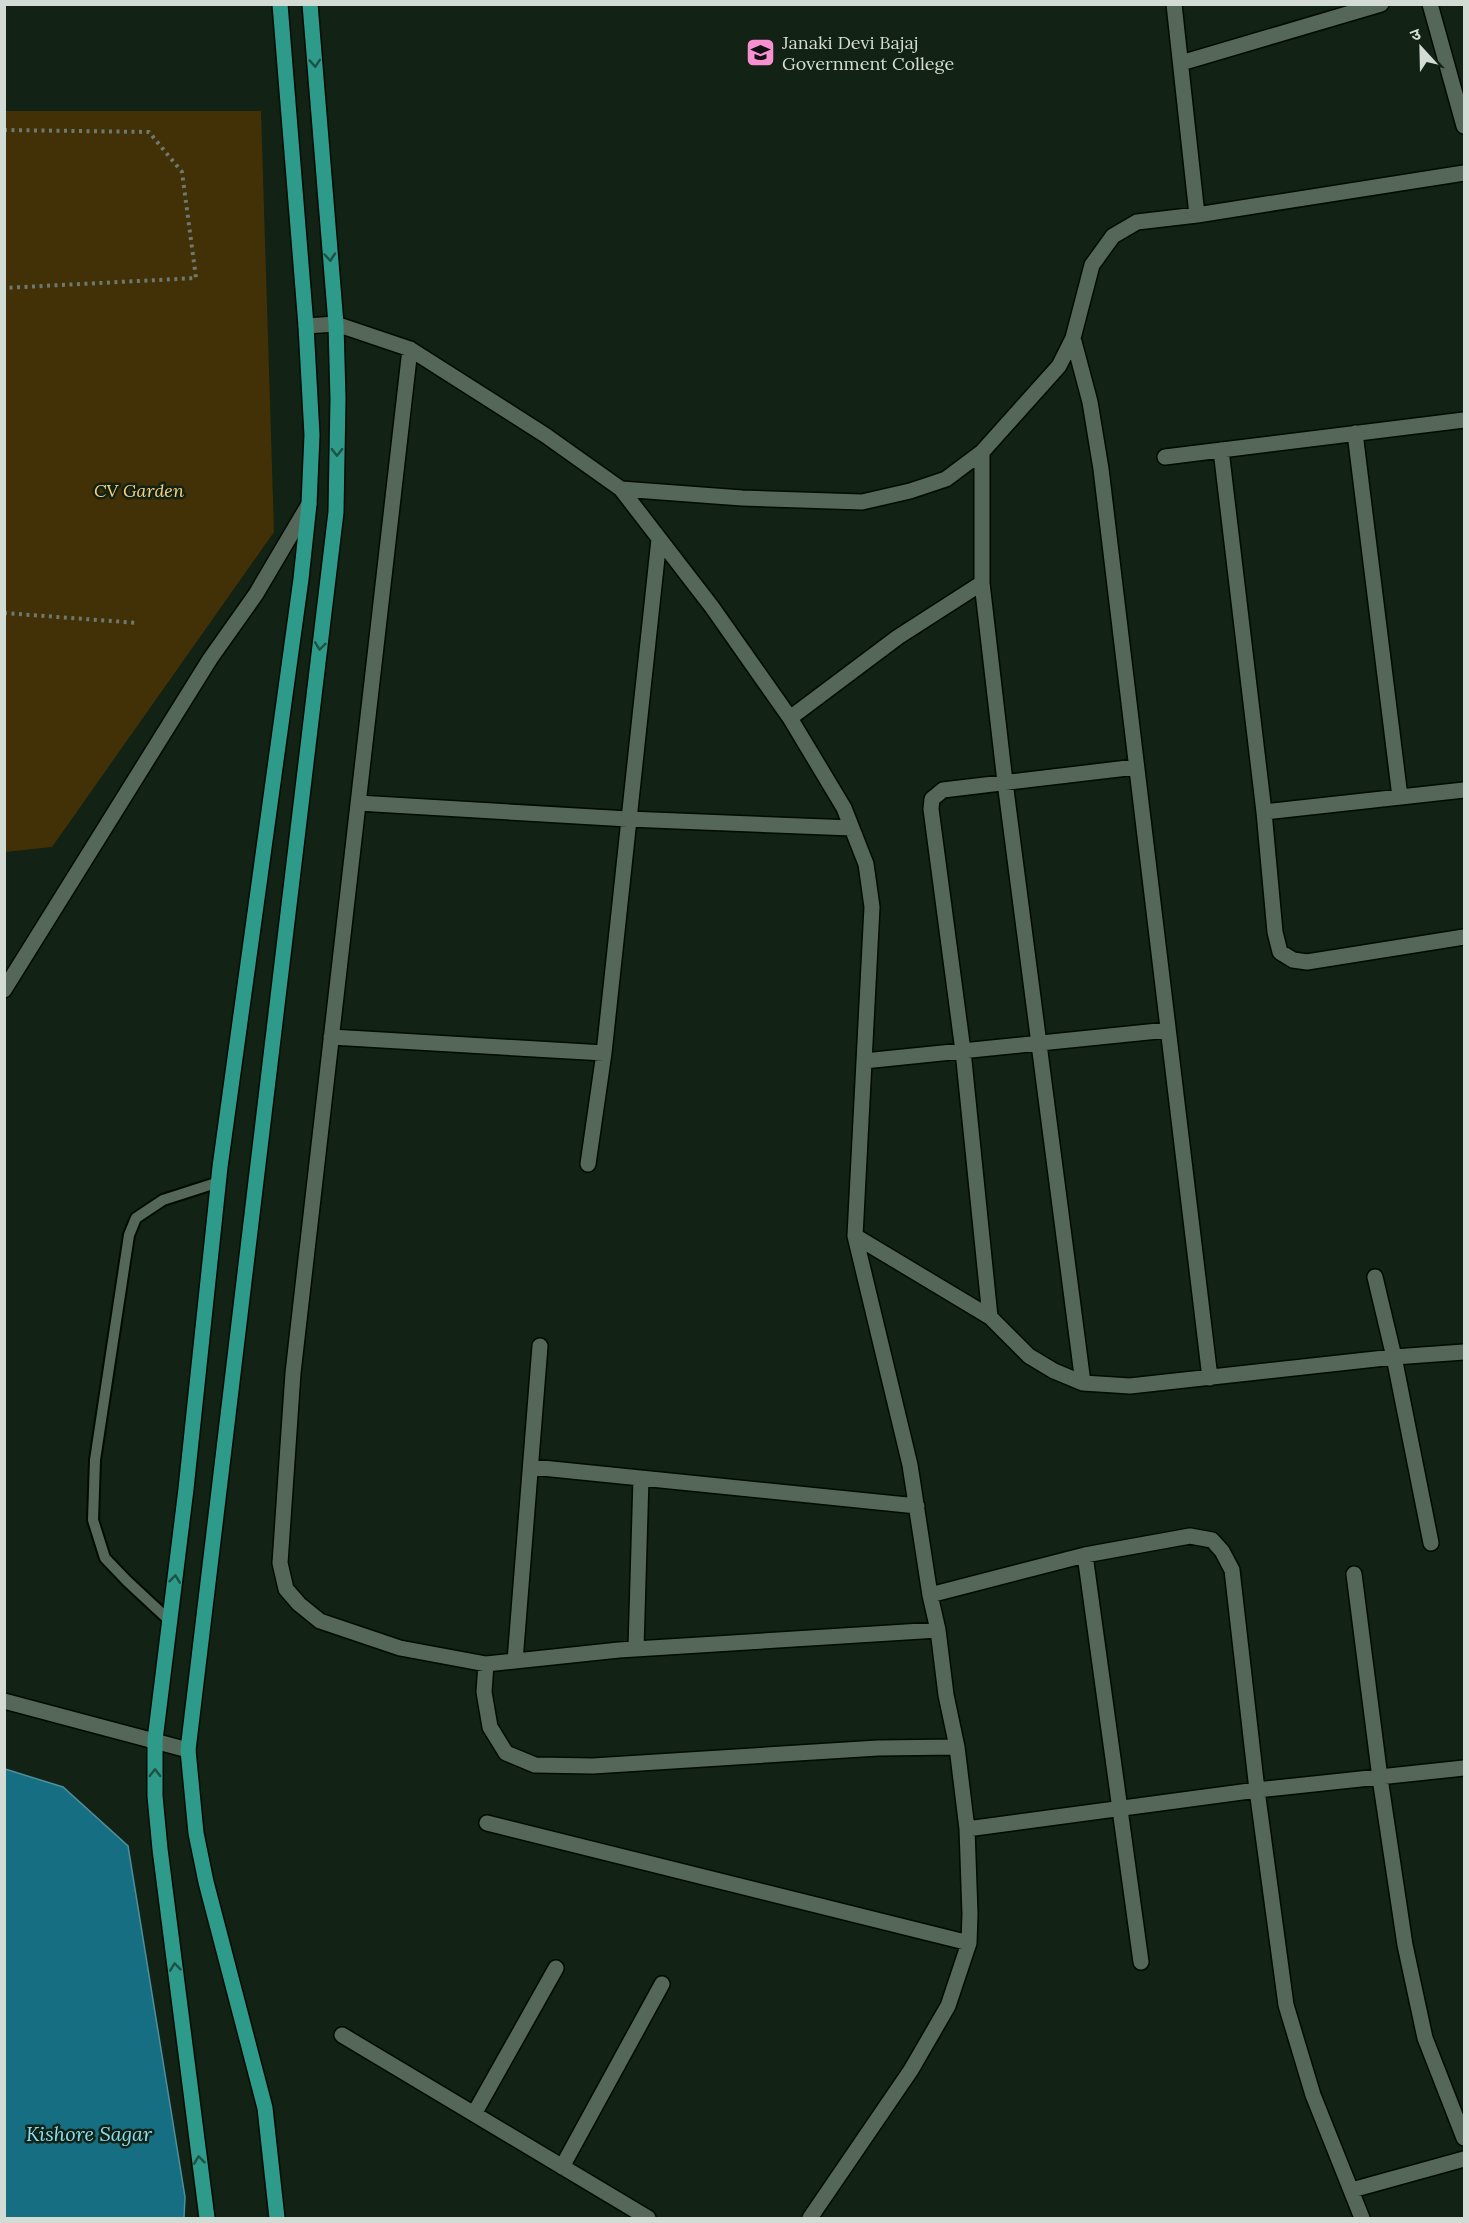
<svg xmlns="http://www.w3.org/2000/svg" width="1469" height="2223" font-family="Lora,'Noto Sans Devanagari',serif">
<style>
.green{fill:#423007}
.water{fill:#156e81;stroke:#4e8f9a;stroke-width:1.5}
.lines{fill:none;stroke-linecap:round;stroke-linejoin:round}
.lane-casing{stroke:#010b03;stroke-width:14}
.street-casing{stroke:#010b03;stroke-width:18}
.secondary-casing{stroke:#010b03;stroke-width:18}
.primary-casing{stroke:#010b03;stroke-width:18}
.path{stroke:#6d796f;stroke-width:4;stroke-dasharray:3 4.5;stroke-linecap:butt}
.lane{stroke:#556758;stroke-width:10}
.street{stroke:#556758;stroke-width:15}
.secondary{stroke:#556758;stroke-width:15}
.primary{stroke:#2e9b8a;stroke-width:15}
.oneway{stroke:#1d5244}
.labels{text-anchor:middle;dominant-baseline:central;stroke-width:5;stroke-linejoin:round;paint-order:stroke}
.poi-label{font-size:18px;fill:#d3dcd4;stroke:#122215;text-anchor:start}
.park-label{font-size:18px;font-style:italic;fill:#facf7c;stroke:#122215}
.water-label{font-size:20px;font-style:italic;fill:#88dff7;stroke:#122215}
</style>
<rect width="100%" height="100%" fill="#122215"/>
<path class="green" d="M5,111H261L274,532L52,847L5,852Z"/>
<path class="water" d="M5,1769L63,1787L128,1846L185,2197L184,2218H5Z"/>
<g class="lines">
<defs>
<path id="lane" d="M170,1621L127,1581L105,1558L93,1520L95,1460L129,1235L136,1218L163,1200L219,1182"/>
<path id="street" d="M1174,4L1197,215
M1430,4L1464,126
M1181,63L1381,4
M306,326L336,324L410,349L545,435L621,489L712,607L790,718L844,808L866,864L872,907L855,1236L910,1465L930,1595L938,1630L946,1695L957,1747L967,1829L970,1914L969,1943L948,2006L911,2070L810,2218
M1073,338L1090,402L1101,469L1210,1378
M410,349L293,1373L280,1563L286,1589L299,1604L320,1621L400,1648L486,1664L619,1650L938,1630
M1355,433L1400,797
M1221,450L1264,812L1275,932L1280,952L1293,960L1307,962L1464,937
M982,452V583L1005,782L1083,1383
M1165,457L1464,420
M621,489L742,498L862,502L910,491L946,479L982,452L1059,366L1073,338L1092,265L1113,236L1137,222L1197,215L1464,173
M790,718L898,637L982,583
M358,803L628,819L852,828
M1264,812L1464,790
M4,990L210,659L256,594L309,504
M331,1037L604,1053
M864,1061L1168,1030
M588,1164L604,1053L659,539
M855,1236L990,1317L1029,1356L1054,1371L1083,1383L1130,1386L1394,1357L1464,1352
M1375,1277L1394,1357L1431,1543
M990,1317L963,1051L931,809L932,799L943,790L1136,767
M532,1467L917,1506
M1085,1555L1141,1962
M1354,1574L1380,1778L1405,1945L1425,2038L1464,2138
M930,1595L1085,1555L1190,1536L1212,1540L1222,1551L1232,1570L1257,1790L1286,2005L1313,2095L1362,2218
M636,1648L641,1478
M515,1661L540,1346
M486,1664L484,1692L490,1727L506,1753L535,1765L593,1766L878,1748L957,1747
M487,1823L969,1943
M967,1829L1257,1790L1464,1768
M342,2035L648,2218
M474,2114L556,1968
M562,2167L662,1984
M1352,2190L1464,2159"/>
<path id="secondary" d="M4,1701L188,1750"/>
<path id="primary" d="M207,2218L160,1849L155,1796V1740L186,1489L220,1167L301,579L309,504L312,435L306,326L280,4
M277,2218L265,2108L206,1882L196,1833L188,1750L336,512L338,399L336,324L310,4"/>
</defs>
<use href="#lane" class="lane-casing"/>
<use href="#street" class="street-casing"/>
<use href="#secondary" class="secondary-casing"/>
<use href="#primary" class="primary-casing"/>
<path class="path" d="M4,130L149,132L182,172L196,278L4,288
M4,613L138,623"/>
<use href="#lane" class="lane"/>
<use href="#street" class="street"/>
<use href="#secondary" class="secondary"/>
<use href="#primary" class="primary"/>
</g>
<defs><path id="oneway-chevron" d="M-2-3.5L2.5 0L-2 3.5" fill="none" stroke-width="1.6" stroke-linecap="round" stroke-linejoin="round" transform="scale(1.5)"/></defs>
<g class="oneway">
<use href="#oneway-chevron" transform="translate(315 63) rotate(86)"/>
<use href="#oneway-chevron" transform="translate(330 257) rotate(85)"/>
<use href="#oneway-chevron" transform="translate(337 452) rotate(91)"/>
<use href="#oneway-chevron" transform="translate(320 646) rotate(97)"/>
<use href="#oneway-chevron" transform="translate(175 1579) rotate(-83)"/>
<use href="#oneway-chevron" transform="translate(155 1773) rotate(-90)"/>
<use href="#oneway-chevron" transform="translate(175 1967) rotate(-97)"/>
<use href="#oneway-chevron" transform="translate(199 2160) rotate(-97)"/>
</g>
<defs>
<symbol id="university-square" viewBox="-11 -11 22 22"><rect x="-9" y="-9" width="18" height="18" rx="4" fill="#f690d0" stroke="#122215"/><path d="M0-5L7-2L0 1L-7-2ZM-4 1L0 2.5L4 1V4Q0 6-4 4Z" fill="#111"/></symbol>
</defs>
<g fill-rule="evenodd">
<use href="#university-square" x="744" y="36" width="33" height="33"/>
</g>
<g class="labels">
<g class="poi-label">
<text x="782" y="42">Janaki Devi Bajaj<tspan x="782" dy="21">Government College</tspan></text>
</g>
<g class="park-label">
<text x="139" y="490">CV Garden</text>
</g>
<g class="water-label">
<text x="89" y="2133">Kishore Sagar</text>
</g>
</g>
<rect width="1469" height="2223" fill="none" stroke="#d3dcd4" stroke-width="12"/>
<g transform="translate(1421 48) rotate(338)" stroke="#122215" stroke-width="4.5" paint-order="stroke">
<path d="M0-4.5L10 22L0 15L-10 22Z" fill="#d3dcd4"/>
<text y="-9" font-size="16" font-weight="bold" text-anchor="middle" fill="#d3dcd4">उ</text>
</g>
</svg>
